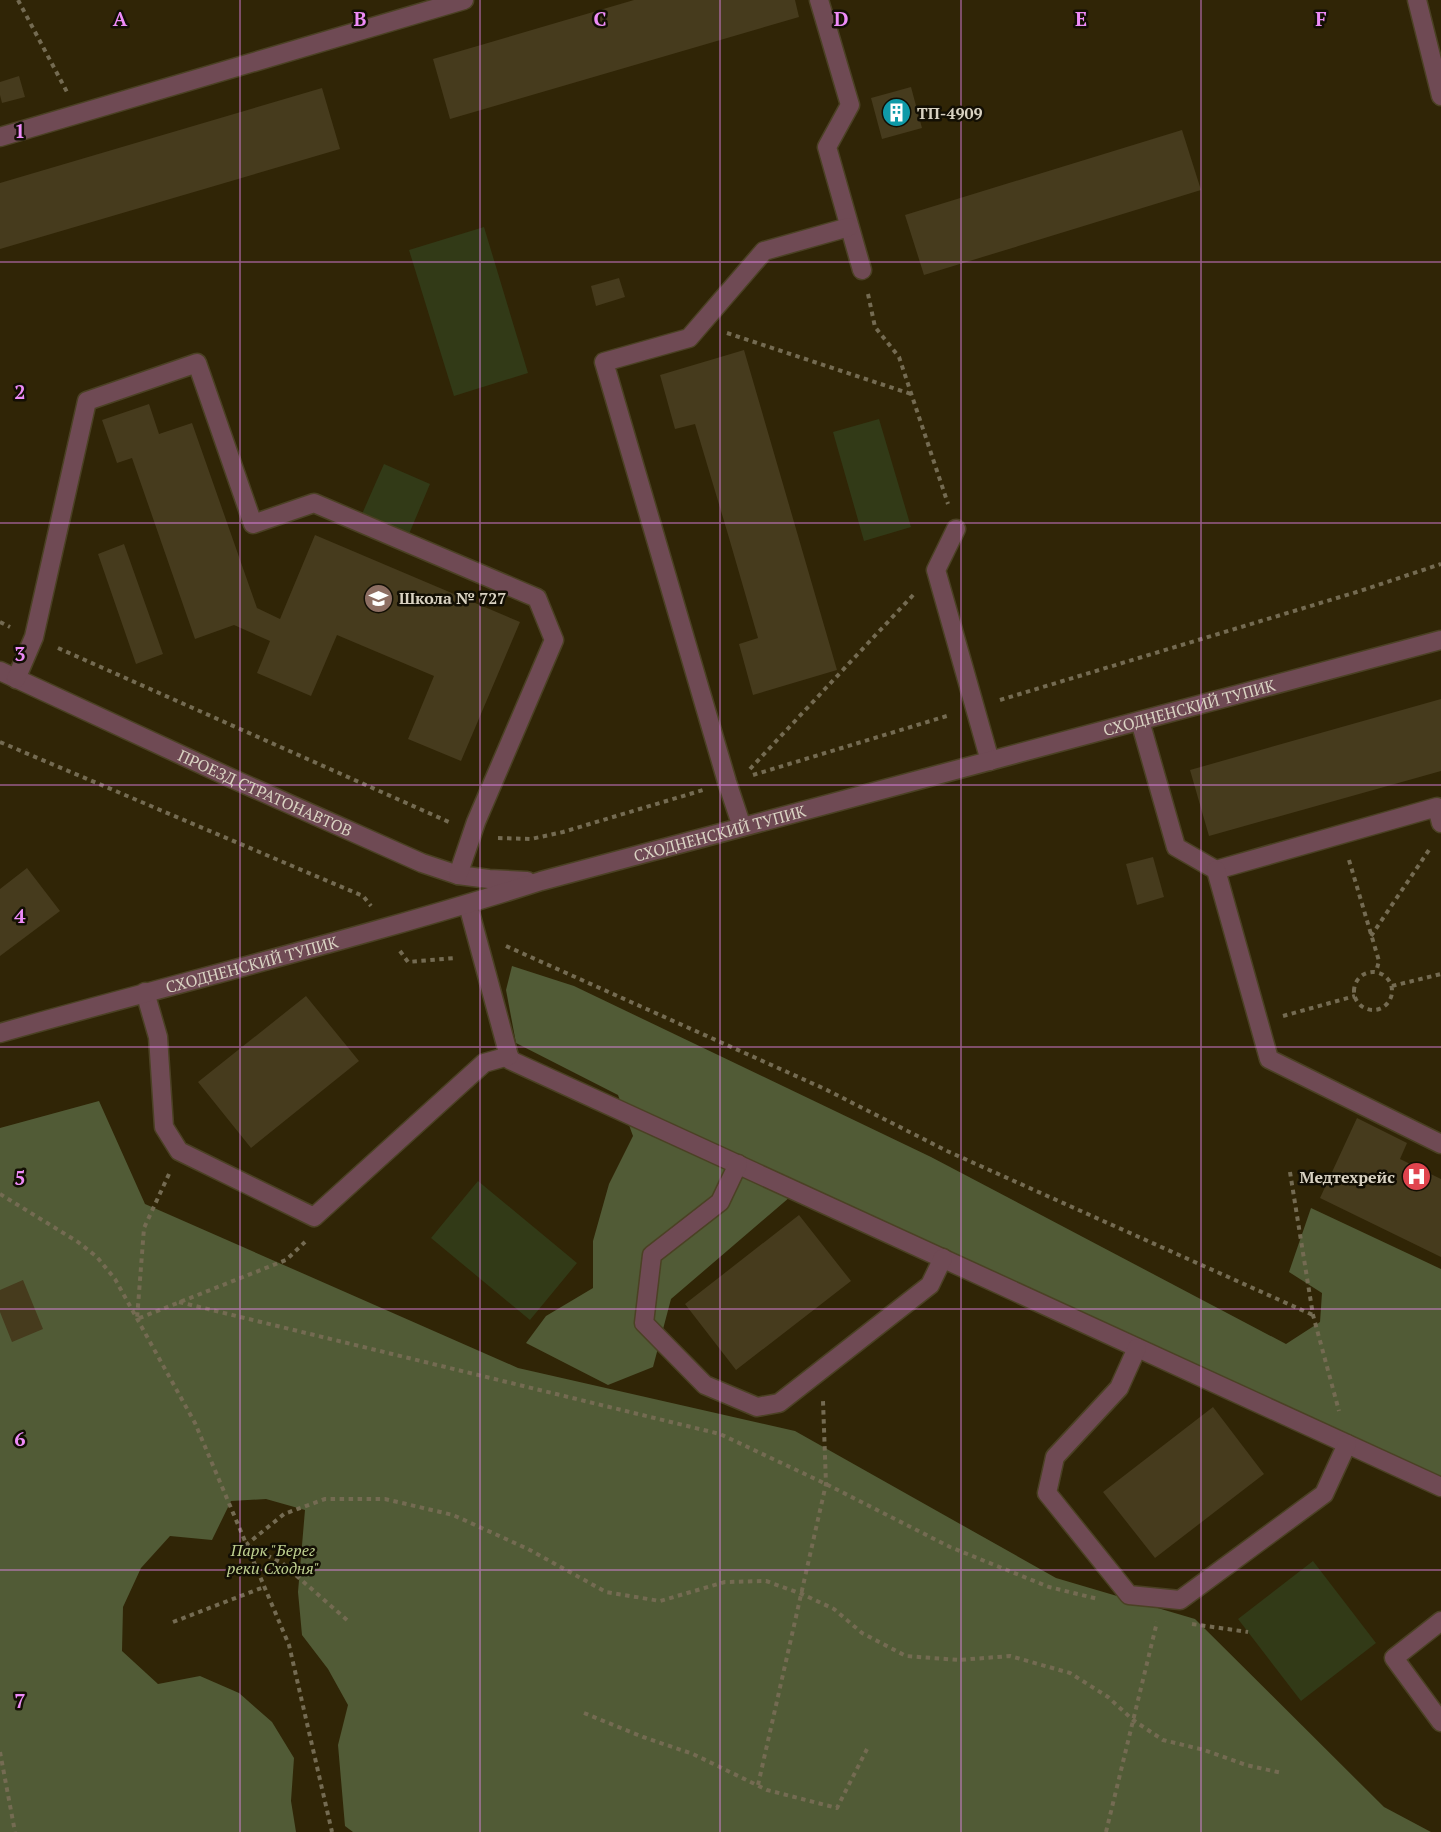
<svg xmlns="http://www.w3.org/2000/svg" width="1441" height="1832" font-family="'PT Serif',serif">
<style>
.green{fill:#323a17}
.forest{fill:#515b36}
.building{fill:#463b1d}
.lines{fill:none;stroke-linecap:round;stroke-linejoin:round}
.minor-casing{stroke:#4b4124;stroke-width:21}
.path{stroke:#746b52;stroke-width:4;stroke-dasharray:4.5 4.5;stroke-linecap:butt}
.minor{stroke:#6f4a54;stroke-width:18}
.grid{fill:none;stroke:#ee8bf8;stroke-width:1.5;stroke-opacity:0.55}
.labels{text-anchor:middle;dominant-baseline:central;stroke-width:5;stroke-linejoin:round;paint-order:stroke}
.poi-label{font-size:16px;font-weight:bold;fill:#d9d2c2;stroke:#130f04;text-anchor:start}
.street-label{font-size:16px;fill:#d9d2c2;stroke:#130f04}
.park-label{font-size:16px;font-style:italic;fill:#bed090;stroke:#130f04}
.grid-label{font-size:20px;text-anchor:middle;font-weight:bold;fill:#ee8bf8;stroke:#130f04;stroke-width:5;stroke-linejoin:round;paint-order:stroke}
</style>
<rect width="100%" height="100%" fill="#302506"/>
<path class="green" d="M484,227L528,373L454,396L409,250Z
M879,419L911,527L864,541L833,432Z
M384,464L430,484L409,534L362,514Z
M478,1181L577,1263L530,1320L431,1238Z
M1313,1561L1376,1643L1301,1701L1238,1619Z"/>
<path class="forest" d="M512,966L574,986L931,1157L1286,1344L1320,1322L1322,1293L1289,1272L1311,1208L1441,1269V1481L804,1185L671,1299L653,1367L608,1385L526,1343L546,1316L593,1288V1241L609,1184L633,1136L618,1095L516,1043L506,990Z
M99,1101L145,1204L518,1368L795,1431L1056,1578L1195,1619L1384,1807L1431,1832H353L345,1826L338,1745L348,1705L328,1669L302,1635L298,1592L305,1510L266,1499L231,1501L212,1540L170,1536L141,1568L123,1607L122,1651L158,1684L200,1676L239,1693L272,1722L294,1758L291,1801L296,1832H0V1128Z"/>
<path class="building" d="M634,0H795L799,17L450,119L433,59Z
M19,76L25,97L2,103L0,95V82Z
M911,87L922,128L882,139L871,98Z
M322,88L340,149L0,249V183Z
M1182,130L1201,190L924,275L905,215Z
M619,278L625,297L596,306L591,286Z
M744,350L837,670L753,695L739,644L758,638L727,531L695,424L675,429L660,375Z
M149,404L159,434L192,423L257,608L280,619L315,535L520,622L461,761L408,739L434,676L337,635L311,696L257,673L270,641L234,625L195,639L132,458L117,463L102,420Z
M124,544L163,654L136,664L98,554Z
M1441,699V771L1209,836L1190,770Z
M1153,857L1164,897L1137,905L1126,864Z
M27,868L60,911L0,956V889Z
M306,996L359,1061L251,1148L198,1082Z
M1357,1118L1407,1143L1400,1159L1441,1179V1257L1320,1198Z
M799,1215L851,1281L736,1370L685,1304Z
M23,1280L43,1329L12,1342L0,1312V1290Z
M1213,1407L1264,1474L1155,1558L1103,1492Z"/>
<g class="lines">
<defs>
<g id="minor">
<path d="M819,0L850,105L827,147L862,270"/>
<path d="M1417,0L1441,96"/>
<path d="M0,137L464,0"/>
<path d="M956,529L936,570L990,761"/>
<path id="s1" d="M0,671L233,779L422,863L458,875L489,879L527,881"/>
<path d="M16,679L34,637L87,401L197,363L253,524L314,503L537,598L554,640L476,822L458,875"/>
<path d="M1140,721L1176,847L1216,870L1437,807L1441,823"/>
<path d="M742,827L727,782L604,362L689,338L764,251L849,227"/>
<path d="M1216,870L1269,1059L1441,1144"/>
<path d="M468,905L510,1060L1441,1487"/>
<path d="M145,992L158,1037L164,1127L179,1151L314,1217L484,1063L509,1056"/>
<path id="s2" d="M0,1033C180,982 363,938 541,881L1441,640"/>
<path d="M738,1164L720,1202L652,1255L644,1323L705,1385L757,1407L779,1403L930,1285L943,1258"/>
<path d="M1137,1348L1119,1388L1055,1457L1047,1493L1129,1595L1180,1600L1324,1494L1347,1444"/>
<path d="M1441,1621L1394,1658L1441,1722"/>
</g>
</defs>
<use href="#minor" class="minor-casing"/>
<path class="path" d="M18,0L67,92
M868,294L875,327L899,357L948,504
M727,333L911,394
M0,622L10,627
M58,648L449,822
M1000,700L1360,591L1441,564
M0,742L363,896L371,906
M750,769L915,593
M753,775L950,715
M498,838L531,839L563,832L703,790
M1349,860L1379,961L1376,972
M1371,936L1431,847
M506,946L825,1089L947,1151L1313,1315
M400,951L408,962L455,958
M1354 991a19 19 0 1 1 38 0a19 19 0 1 1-38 0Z
M1392,986L1441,974
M1283,1016L1355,996
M1290,1172L1313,1315L1339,1411
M169,1174L144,1228L137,1319L286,1260L305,1242
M0,1194L78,1242L97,1257L115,1279L195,1423L289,1645L332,1832
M179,1302L720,1434L826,1484L950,1547L1049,1587L1098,1599
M347,1620L282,1563L246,1545L284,1514L325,1499H385L453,1515L528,1549L606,1592L660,1601L725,1582L766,1581L802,1594L834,1609L862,1633L906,1656L959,1660L1010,1656L1070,1673L1108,1697L1133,1720L1163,1740L1204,1750L1246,1765L1282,1773
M173,1622L264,1587
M1192,1624L1248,1632
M584,1713L643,1737L693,1754L767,1790L837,1808L867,1749
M0,1752L15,1832
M758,1785L826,1484L823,1401
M1106,1832L1157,1622"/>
<use href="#minor" class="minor"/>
</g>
<path class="grid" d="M240,0V1832M480,0V1832M720,0V1832M961,0V1832M1201,0V1832M0,262H1441M0,523H1441M0,785H1441M0,1047H1441M0,1309H1441M0,1570H1441"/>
<defs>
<symbol id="building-disc" viewBox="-11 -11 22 22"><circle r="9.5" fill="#0f9aa8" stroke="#130f04"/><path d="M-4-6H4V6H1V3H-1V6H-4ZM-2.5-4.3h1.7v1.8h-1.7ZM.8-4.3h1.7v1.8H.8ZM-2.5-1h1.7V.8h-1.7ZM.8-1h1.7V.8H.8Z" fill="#fff"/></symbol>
<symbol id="school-disc" viewBox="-11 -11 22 22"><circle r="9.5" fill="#8d6e63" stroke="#130f04"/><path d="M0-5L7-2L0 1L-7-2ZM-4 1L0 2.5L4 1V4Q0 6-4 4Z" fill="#fff"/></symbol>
<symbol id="hospital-disc" viewBox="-11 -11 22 22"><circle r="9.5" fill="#e0444e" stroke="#130f04"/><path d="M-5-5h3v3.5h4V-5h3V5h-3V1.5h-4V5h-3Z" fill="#fff"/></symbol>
</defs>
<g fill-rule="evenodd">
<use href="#building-disc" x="880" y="96" width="33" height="33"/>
<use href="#school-disc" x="362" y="582" width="33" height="33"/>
<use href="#hospital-disc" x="1400" y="1160" width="33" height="33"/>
</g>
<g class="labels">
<g class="poi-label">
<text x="917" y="113">ТП-4909</text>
<text x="399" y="598">Школа № 727</text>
<text x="1395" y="1177" text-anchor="end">Медтехрейс</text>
</g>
<g class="street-label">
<text stroke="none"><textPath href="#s2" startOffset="1233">СХОДНЕНСКИЙ ТУПИК</textPath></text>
<text stroke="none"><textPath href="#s1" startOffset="292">ПРОЕЗД СТРАТОНАВТОВ</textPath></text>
<text stroke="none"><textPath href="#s2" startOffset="747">СХОДНЕНСКИЙ ТУПИК</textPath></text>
<text stroke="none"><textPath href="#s2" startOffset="261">СХОДНЕНСКИЙ ТУПИК</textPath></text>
</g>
<g class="park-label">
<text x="273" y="1550">Парк "Берег<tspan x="273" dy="18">реки Сходня"</tspan></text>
</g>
</g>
<g class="grid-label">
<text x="120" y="26">A</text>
<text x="360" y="26">B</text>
<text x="600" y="26">C</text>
<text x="841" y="26">D</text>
<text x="1081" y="26">E</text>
<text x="1321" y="26">F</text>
<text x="20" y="138">1</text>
<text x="20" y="399">2</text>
<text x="20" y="661">3</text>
<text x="20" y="923">4</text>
<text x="20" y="1185">5</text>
<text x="20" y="1446">6</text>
<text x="20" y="1708">7</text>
</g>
</svg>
